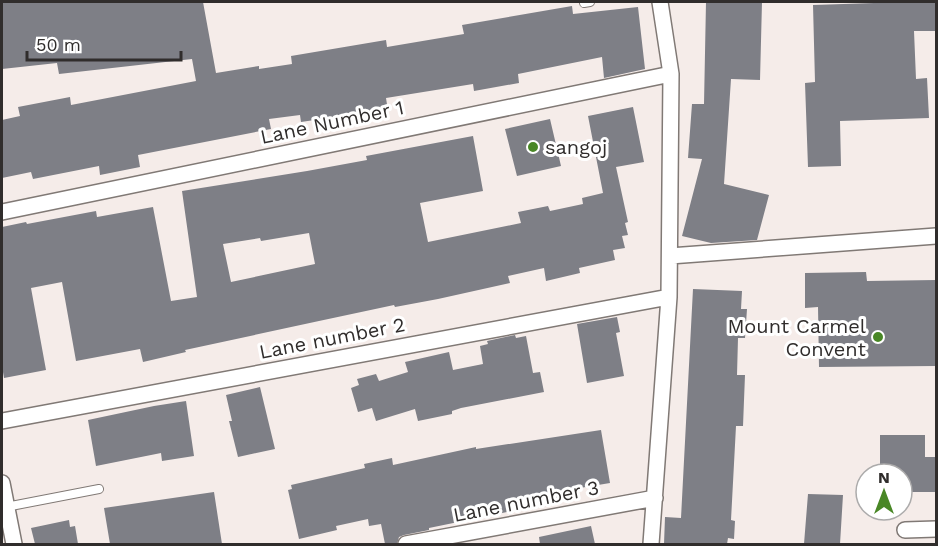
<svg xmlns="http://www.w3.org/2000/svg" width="938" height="546" font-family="'Work Sans',sans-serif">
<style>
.building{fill:#7e7f86;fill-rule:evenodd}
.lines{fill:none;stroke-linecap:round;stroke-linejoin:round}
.service-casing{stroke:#807975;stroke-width:10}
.minor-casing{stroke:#807975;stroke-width:18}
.service{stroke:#fff;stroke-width:8}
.minor{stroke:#fff;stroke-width:15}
.poi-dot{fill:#498726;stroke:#fff;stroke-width:2}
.labels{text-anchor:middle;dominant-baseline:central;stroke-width:6;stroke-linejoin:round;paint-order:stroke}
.street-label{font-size:20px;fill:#302d2c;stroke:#fff}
.poi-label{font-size:20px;fill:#302d2c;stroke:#fff;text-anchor:start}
</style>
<rect width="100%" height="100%" fill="#f5ece9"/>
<path class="building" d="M2,2H203L216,73L259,66V69L292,64L291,56L386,40L387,47L464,34L462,25L572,6L573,14L638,7L645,69L604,78L602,57L518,74L519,83L474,91L473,84L386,98L388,111L348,118V115L301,122L300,115L269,119L271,129L138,155L140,167L100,175L99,166L33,179L31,172L2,178V120L20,116L18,107L70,97L71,105L196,81L192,59L59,74L57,63L2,69Z
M706,2H762L760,80L731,79L724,184L769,195L757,240L711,243L682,236L702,159L688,158L692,104H704Z
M904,2H936V31H914L916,79L927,78L929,118L840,121L841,166L808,167L805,83L815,82L813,5Z
M633,107L644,162L616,167L628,222L625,223L628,235L622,236L625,248L613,250L615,260L579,268L580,273L546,281L544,268L508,276L510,283L438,299L395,307L394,305L319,321L185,350L186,352L143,362L140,349L76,361L62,282L31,288L46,370L4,378L2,366V227L26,222L27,224L96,211L97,217L153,207L171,301L197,297L182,191L307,171L367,160L366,156L473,136L483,191L420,203L428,242L521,223L518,212L548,206L550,211L583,204L582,198L603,193L588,116ZM309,233L315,264L231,282L223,244L260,238L261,241Z
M550,119L561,166L517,176L505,129Z
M866,272L867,281L936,280V366L819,367L818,307L805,308V273Z
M693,289L742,291L741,309H747L745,338H738L737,375H745L743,426H736L731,520L735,521L734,539L728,538L727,544H664L665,517L681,518Z
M617,317L620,332L616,333L624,376L587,383L577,324Z
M515,335L516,338L526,336L533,373L540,372L544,392L461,408L452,411V414L418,421L415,409L376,421L372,408L358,412L351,388L359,385L357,379L376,374L379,381L408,372L405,362L449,352L453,370L483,364L480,346L488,344L487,341Z
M260,387L275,449L238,457L229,421H232L226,395Z
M186,401L194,456L162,461L161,453L96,466L88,420L154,406Z
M601,430L610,483L556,492L559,504L507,512L429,528V530L404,535L399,537L397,544H385L381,524L369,526L368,519L336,526L337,530L299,539L288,490L292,489L291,485L365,468L364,464L392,458L393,465L476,447V449Z
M880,435H925V457H936V492H902V474H880Z
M214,492L222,544H110L104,508Z
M808,494L843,495L840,544H804Z
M69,520L70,527L75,526L78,544H35L31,528Z
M591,526L595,544H540L539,537Z"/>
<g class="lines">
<defs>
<path id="service" d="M584,3L590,2
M6,507L99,489"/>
<path id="minor" d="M2,212L671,74
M670,256L936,236
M2,421L669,297
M2,483L14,544
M905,530L936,529
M406,544L655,498
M651,544L669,297L671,74L660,2"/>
</defs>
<use href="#service" class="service-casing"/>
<use href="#minor" class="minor-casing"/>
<use href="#service" class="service"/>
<use href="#minor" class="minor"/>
</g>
<g class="poi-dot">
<circle cx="533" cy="147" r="6"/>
<circle cx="878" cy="337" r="6"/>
</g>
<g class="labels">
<g class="street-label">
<text transform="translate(332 122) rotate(-12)">Lane Number 1</text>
<text transform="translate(332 338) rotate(-11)">Lane number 2</text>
<text transform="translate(526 501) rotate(-11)">Lane number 3</text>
</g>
<g class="poi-label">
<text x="545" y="147">sangoj</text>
<text x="866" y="326" text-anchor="end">Mount Carmel<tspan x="866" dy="23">Convent</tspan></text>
</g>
</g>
<rect width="938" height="546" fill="none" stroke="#302d2c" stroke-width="6"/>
<g transform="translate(884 492)"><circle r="28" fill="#ffffff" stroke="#acabab" stroke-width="1.5"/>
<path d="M0-4.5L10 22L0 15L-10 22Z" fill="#498726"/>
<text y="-9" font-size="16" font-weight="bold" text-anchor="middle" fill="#302d2c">N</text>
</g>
<path d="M27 51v9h154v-9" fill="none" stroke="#302d2c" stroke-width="3"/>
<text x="36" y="51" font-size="18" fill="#302d2c" stroke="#ffffff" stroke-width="4.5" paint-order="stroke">50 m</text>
</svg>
